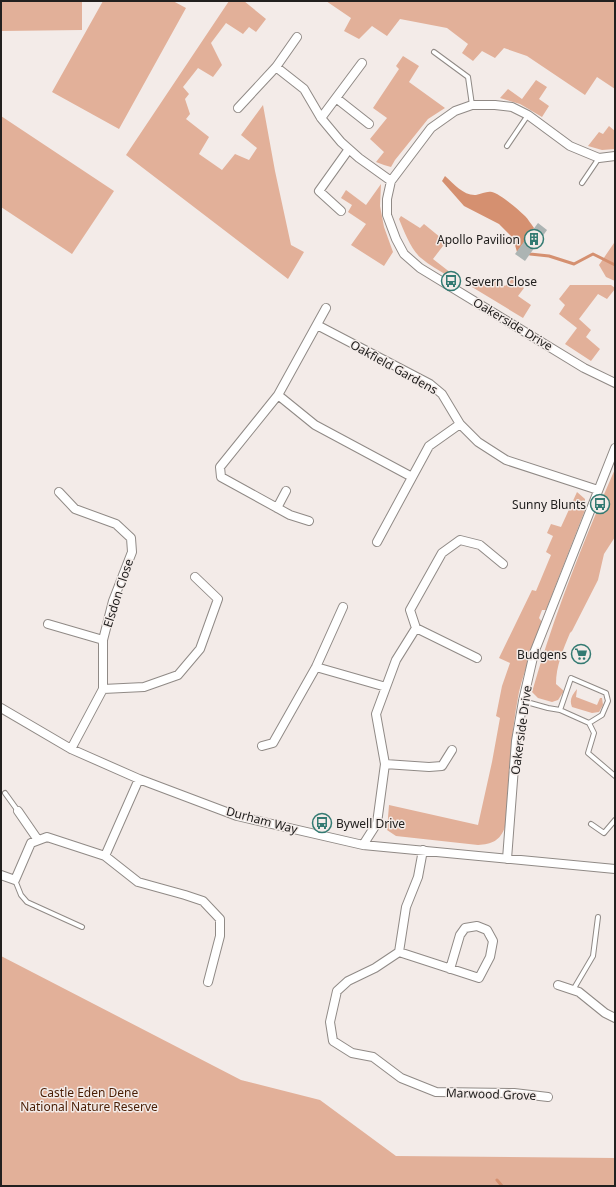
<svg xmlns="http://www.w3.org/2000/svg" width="616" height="1187" font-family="'Noto Sans',sans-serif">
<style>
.green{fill:#e2b099}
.water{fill:#d59070}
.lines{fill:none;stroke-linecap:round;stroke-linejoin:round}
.stream{stroke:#d59070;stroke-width:3}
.building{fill:#acb4b3}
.service-casing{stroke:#908a86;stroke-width:6}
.minor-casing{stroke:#908a86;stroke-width:10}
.service{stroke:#fff;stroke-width:4}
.minor{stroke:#fff;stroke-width:8}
.labels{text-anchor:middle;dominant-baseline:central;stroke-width:3;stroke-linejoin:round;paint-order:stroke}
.poi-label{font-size:12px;fill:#22201f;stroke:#f3ebe8;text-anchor:end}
.street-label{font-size:12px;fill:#22201f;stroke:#f3ebe8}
.park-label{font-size:12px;fill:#491d04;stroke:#f3ebe8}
</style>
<rect width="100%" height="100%" fill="#f3ebe8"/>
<path class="green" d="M2,1H82V30L2,31Z
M103,1H173L186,8L119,129L52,92Z
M229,1H244L266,19L256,32L249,27L243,34L226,23L211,43L222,65L213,77L198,68L183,87L189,94L185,99L190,114L186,119L209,137L199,154L222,170L235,154L249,160L257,148L241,135L263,105L275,171L291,245L304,252L288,279L126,155Z
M326,1H615V89L597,77L585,95L527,56L504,48L495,58L482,51L473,61L462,53L468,44L447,28L400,19L387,36L372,26L359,39L344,31L351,18Z
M403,56L419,66L409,82L445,108L428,119L395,160L391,167L384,165L376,162L384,152L370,139L387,118L373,108L399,69L396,66Z
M536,80L547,87L539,99L549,106L542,117L520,104L500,98L508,89L522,99Z
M1,116L114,191L72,254L1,207Z
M609,126L615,131V149L602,150L588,146L599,132L603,134Z
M381,184L380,206L384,227L393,252L384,266L351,245L366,224L348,212L352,205L341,198L346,190L366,205Z
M401,216L420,228L424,224L446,242L433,259L451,273L448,276C439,270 429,265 421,258C411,250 404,231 399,219Z
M614,243L615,244V281L606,277L599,265Z
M496,279L505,286L512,279L524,288L518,296L531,305L523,318L472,287L478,280L489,287Z
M570,285H611L615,288V289L607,299L598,294L579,319L591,330L586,337L600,349L591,361L565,344L577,328L559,314L565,305L559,299Z
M615,469V537L604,554L598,580L572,631L570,633C563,650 556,666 556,684L564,691L558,700L552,702L538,698L532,692C554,615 583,542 615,469Z
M577,492L585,499V510L546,610H542L539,618L542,622C534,645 525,668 519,692C510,737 509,782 505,827C500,841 492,844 478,845L396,836L387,830L389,805L478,825L492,762L500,718L496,716L502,686L510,663L499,658L532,590L536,591L551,555L546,552L553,536L547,533L551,524L561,527Z
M577,689L576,697L597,705L600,698H602L603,705L599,712L592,713L572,707C569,700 572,695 577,689Z
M1,956L241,1080L320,1100L396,1156L615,1158V1186H1Z"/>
<path class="water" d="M445,176C454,184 464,196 476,195C482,194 486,191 492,192C499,193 519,210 525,216C528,219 531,224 534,228L517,252L513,238L499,224L464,206L442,181Z"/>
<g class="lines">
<path class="stream" d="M526,252L530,254L549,256L574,264L593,254L615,265
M497,1180L502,1186"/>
</g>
<path class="building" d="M538,223L547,230L525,261L515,254Z"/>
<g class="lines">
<defs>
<path id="service" d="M434,52L468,77L472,105
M507,146L528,115
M582,183L599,158
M523,701L548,708L560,710L589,723L594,733L588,753L615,776
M560,710L571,678L606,693L608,701L602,715L589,723
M5,793L18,811
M591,824L604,833L615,820
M15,880L21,895L27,902L82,927
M573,990L593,956L598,917"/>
<path id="minor" d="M276,67L304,89L321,118L341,142L359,158L391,181
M336,98L369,124
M238,108L276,67L297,37
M321,118L362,63
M615,156L599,158L570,146L528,115L512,107L495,105H472L455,111L431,128L391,181L387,199V215L396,239L404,254L420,268L584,368L615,383
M341,211L319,191L349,149
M317,325L430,384L442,394L460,424L478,442L506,460L598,490
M278,395L326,308
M59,492L75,509L116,524L131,538L132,552L113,601L103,640V689L71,749
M277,508L286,491
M309,521L290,515L221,477L220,467L278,395L315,425L412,477
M377,542L429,446L460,424
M48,624L103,640
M416,628L477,658
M316,667L386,687
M103,689L144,687L178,675L200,649L218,599L195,577
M1,708L71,749L139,779L237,816L363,845L615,869
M262,746L273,743L316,667L343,607
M385,764L429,767L442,766L452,750
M18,811L38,840
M363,845L377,823L385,764L376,714L396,660L416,628L410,610L442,553L460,540L480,545L503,564
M423,850L418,877L406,907L399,952L479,978L490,957L493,941L487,930L477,926L465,928L460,935L450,969
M105,856L139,779
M507,859L516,741L523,701L534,653L615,448
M1,875L15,880L31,843L47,837L105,856L138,882L185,895L203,901L220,919V936L208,982
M399,952L375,968L348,981L337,991L330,1022L333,1041L352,1053L373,1057L401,1078L436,1092L514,1093L548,1097
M558,985L579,992L605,1013L615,1018"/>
</defs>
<use href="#service" class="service-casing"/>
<use href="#minor" class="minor-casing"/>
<use href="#service" class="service"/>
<use href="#minor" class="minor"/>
</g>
<defs>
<symbol id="building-ring" viewBox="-11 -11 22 22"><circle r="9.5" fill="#f3ebe8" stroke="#337a72" stroke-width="1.5"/><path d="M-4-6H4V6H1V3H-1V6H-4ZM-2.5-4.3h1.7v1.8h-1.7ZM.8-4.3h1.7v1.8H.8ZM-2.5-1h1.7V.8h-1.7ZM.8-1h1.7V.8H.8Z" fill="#337a72"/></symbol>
<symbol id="bus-ring" viewBox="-11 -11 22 22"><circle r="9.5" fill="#f3ebe8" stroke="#337a72" stroke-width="1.5"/><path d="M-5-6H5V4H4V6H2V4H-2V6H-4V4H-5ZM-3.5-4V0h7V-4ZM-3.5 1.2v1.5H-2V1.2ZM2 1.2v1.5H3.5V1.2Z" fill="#337a72"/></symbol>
<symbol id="supermarket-ring" viewBox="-11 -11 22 22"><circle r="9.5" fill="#f3ebe8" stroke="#337a72" stroke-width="1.5"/><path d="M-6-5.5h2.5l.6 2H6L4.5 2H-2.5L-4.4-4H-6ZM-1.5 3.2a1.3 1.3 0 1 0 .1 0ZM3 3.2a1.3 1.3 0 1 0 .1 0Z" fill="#337a72"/></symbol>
</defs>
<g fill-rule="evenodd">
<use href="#building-ring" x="523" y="228" width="22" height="22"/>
<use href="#bus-ring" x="440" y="270" width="22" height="22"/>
<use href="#bus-ring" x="589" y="493" width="22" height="22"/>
<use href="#supermarket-ring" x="570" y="643" width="22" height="22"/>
<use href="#bus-ring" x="311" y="812" width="22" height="22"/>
</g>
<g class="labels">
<g class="poi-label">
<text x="520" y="239">Apollo Pavilion</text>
<text x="465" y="281" text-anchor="start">Severn Close</text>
<text x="586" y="504">Sunny Blunts</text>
<text x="567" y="654">Budgens</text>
<text x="336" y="823" text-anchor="start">Bywell Drive</text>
</g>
<g class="street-label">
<text transform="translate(513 324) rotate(31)">Oakerside Drive</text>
<text transform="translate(394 367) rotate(29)">Oakfield Gardens</text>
<text transform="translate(118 593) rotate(-72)">Elsdon Close</text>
<text transform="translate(521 730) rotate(-82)">Oakerside Drive</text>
<text transform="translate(262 820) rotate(15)">Durham Way</text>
<text transform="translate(491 1094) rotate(2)">Marwood Grove</text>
</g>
<g class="park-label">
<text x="89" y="1092">Castle Eden Dene<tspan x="89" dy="14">National Nature Reserve</tspan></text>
</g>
</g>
<rect width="616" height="1187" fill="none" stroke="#22201f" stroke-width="4"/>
</svg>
